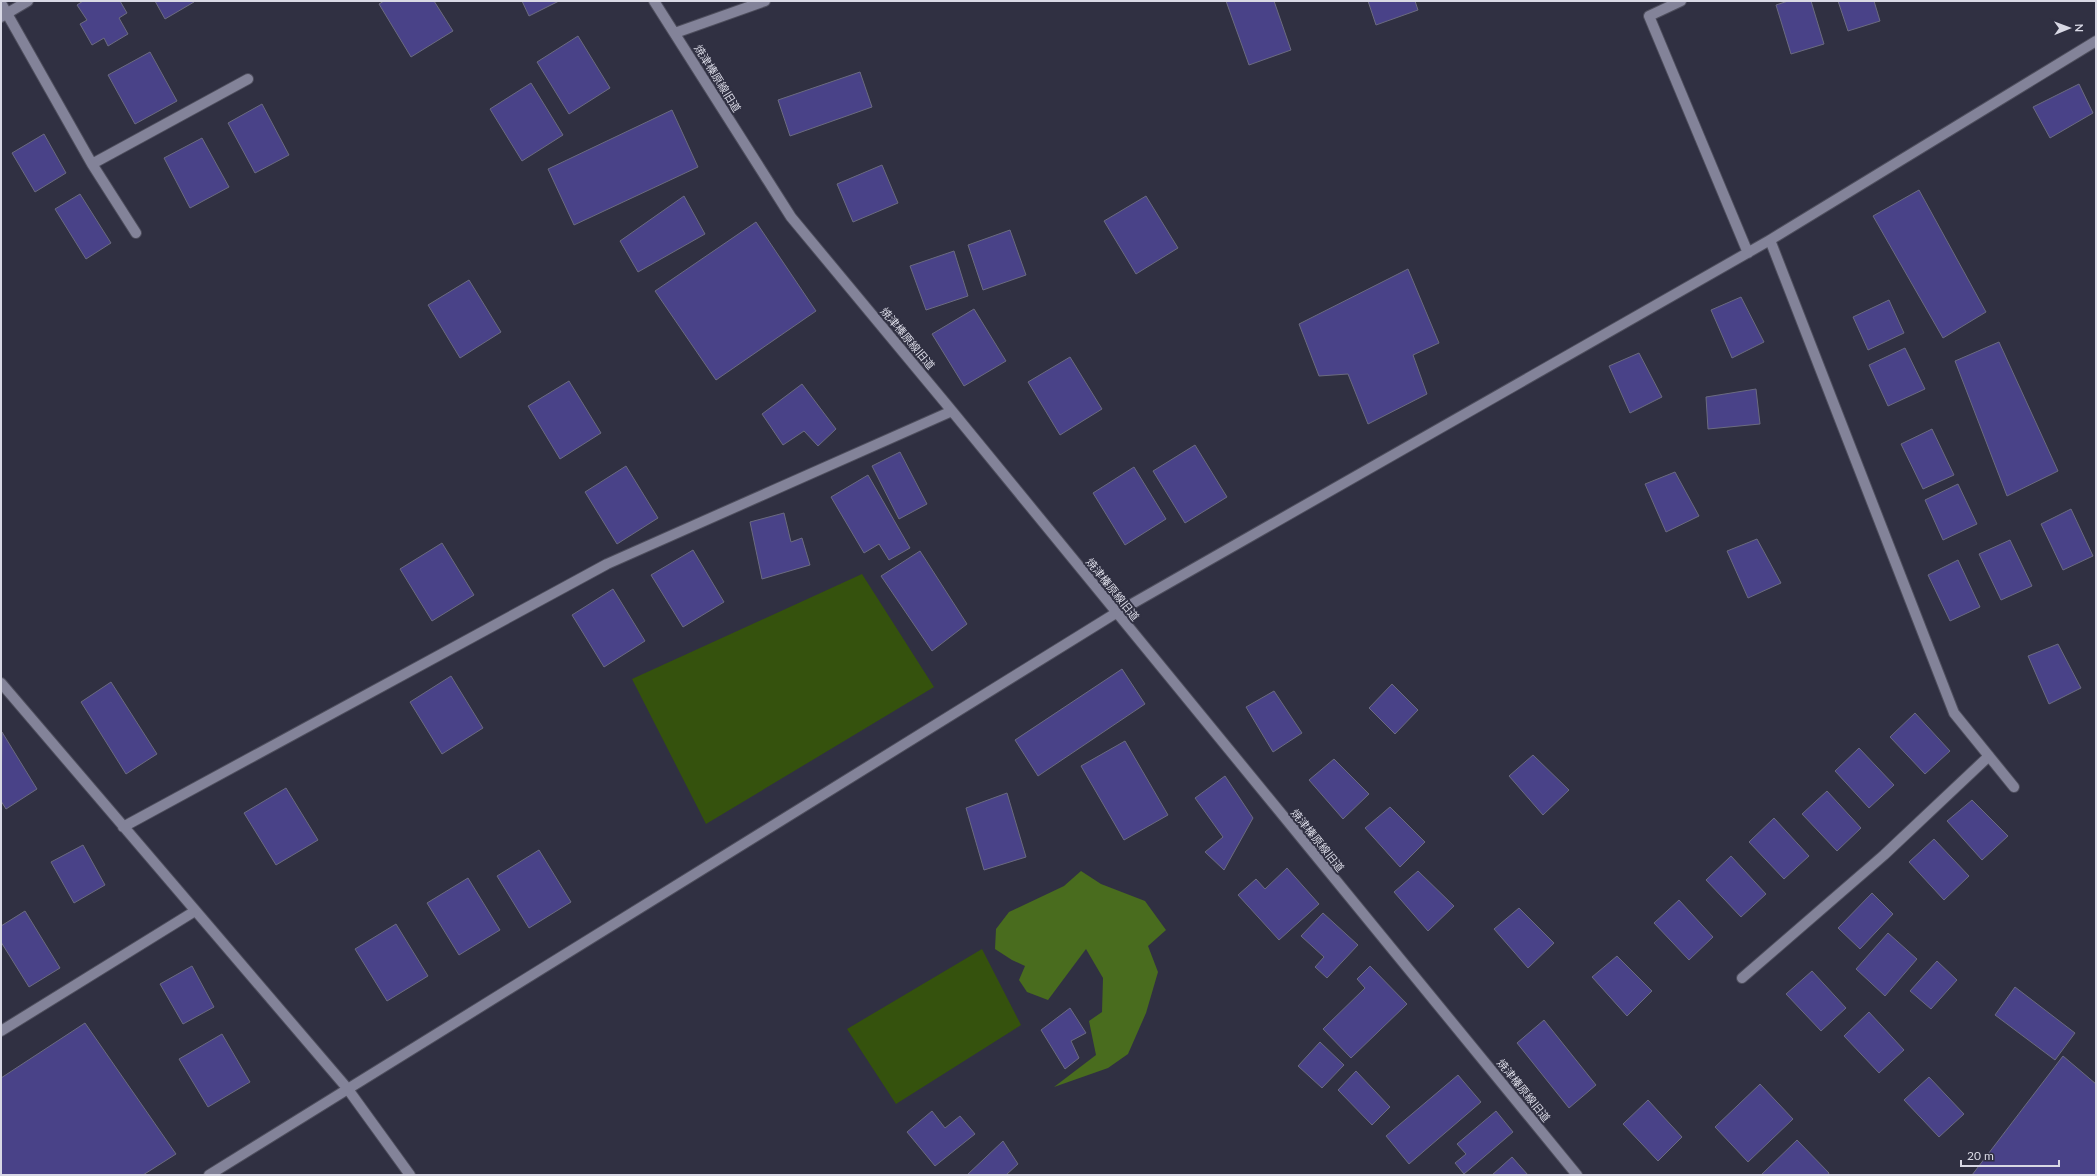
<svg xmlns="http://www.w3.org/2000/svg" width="2097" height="1176" font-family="Lato,'Noto Sans JP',sans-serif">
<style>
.green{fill:#35520d}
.forest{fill:#496c1e}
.building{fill:#494288;stroke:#6b6b80}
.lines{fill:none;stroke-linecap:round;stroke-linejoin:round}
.minor-casing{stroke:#4e4e5d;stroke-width:12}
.minor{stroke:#838399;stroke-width:10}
.labels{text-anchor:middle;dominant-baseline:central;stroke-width:4;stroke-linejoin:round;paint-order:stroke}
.street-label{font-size:11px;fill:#d9d9e5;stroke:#303042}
</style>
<rect width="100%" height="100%" fill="#303042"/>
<path class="green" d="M862,574L934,687L706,824L632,679Z
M982,949L1021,1025L896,1104L847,1029Z"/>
<path class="forest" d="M1081,871L1101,884L1145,901L1166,930L1148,946L1158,972L1146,1013L1128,1054L1108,1068L1054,1087L1096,1055L1089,1021L1102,1012L1103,978L1086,949L1048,1000L1027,992L1019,980L1025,966L1012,960L995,949L996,929L1009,912L1064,886Z"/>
<path class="building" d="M83,1H120L127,13L119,18L128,34L108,46L104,38L92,45L80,24L87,20L77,5Z
M155,1H193L194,2L165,19Z
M384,1H434L453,31L411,57L379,4Z
M522,1H559L529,16Z
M1226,1H1274L1291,50L1249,65Z
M1368,1H1415L1418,10L1376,25Z
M1788,1H1811L1824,44L1791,54L1776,5Z
M1838,1H1874L1880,21L1848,31Z
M578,36L610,88L569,114L537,62Z
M150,52L177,101L135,124L108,75Z
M860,72L872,107L790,136L778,100Z
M531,83L563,135L522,161L490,109Z
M2079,84L2093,113L2050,138L2033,107Z
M262,104L289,155L255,173L228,123Z
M672,110L698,167L574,225L548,169Z
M44,134L66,173L35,192L12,153Z
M202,138L229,187L190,208L164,158Z
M882,165L898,203L853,222L837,184Z
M1919,190L1986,312L1943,338L1873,216Z
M80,194L111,243L86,259L55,209Z
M684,196L705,234L638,272L620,241Z
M1146,196L1178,248L1136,274L1104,221Z
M756,222L816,311L716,380L655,291Z
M1010,230L1026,275L983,290L968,245Z
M954,251L968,296L926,310L910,266Z
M1408,269L1439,343L1413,355L1427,394L1368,424L1348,374L1319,376L1299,324Z
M469,280L501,332L460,358L428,305Z
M1741,297L1764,342L1732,358L1711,310Z
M1889,300L1904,333L1868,350L1853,317Z
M974,309L1006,361L964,386L932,334Z
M1999,342L2058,471L2007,496L1955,361Z
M1905,348L1925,389L1888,406L1869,365Z
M1639,353L1662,397L1630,413L1609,366Z
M1070,357L1102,409L1060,435L1028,382Z
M569,381L601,433L560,459L528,406Z
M802,384L836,429L818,446L804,431L783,445L762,414Z
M1756,389L1760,424L1708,429L1706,397Z
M1932,429L1954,475L1923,489L1901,444Z
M1195,445L1227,497L1185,523L1153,471Z
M900,452L927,504L899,519L872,466Z
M626,466L658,518L617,544L585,492Z
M1134,467L1166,519L1125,545L1093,493Z
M1675,472L1699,516L1666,532L1645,484Z
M868,475L910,548L889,560L879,544L864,553L831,497Z
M1958,484L1977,524L1943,540L1925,500Z
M2071,509L2093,556L2063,570L2041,524Z
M784,513L791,542L802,538L810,565L762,579L750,522Z
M1757,539L1781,583L1748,598L1727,551Z
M2010,540L2032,586L2001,600L1979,554Z
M442,543L474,595L432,621L400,569Z
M693,550L724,602L683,627L651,575Z
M920,551L967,624L932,651L881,576Z
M1958,560L1980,607L1950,621L1928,575Z
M613,589L645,641L604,667L572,615Z
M2058,644L2081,688L2049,704L2028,656Z
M1122,669L1145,704L1038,776L1015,740Z
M451,676L483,728L442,754L410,702Z
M111,682L157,754L126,774L81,702Z
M1392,684L1418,710L1395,734L1369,708Z
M1274,691L1302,733L1273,752L1246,707Z
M1915,713L1950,751L1925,774L1890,737Z
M2,732L37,789L6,809L1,801Z
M1125,741L1168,815L1124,840L1081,766Z
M1859,748L1894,785L1869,808L1835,771Z
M1533,755L1569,790L1543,815L1509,776Z
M1334,759L1369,794L1343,819L1309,780Z
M1225,776L1253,818L1224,870L1205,852L1223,837L1195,798Z
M286,788L318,840L276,865L244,813Z
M1827,791L1861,828L1837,851L1802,814Z
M1007,793L1026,857L984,870L966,808Z
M1972,800L2008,836L1982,860L1947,821Z
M1390,807L1425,842L1400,867L1365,828Z
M1774,818L1809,856L1784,879L1749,842Z
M1934,839L1969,876L1944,900L1909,862Z
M83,845L105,885L74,903L51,862Z
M539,850L571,902L529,928L497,876Z
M1731,856L1766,894L1741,917L1706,880Z
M1287,868L1319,904L1279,940L1238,895L1256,879L1265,889Z
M1418,871L1454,906L1428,931L1394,892Z
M468,878L500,930L459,955L427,903Z
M1872,893L1893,914L1860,949L1838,928Z
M1679,900L1713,937L1689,960L1654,923Z
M1519,908L1554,943L1528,968L1494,929Z
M25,911L60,968L29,987L1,942V926Z
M1323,913L1358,945L1327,978L1315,967L1324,957L1301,936Z
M396,924L428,976L387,1001L355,949Z
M1888,933L1917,959L1885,996L1856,969Z
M1617,956L1652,991L1627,1016L1592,977Z
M1937,961L1957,980L1931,1009L1910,991Z
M192,966L214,1007L183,1024L160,984Z
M1370,966L1407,1004L1351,1058L1323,1029L1365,988L1357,979Z
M1812,971L1846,1008L1821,1031L1786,994Z
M2015,987L2075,1033L2055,1060L1995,1015Z
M1070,1008L1086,1033L1071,1041L1079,1058L1065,1069L1041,1030Z
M1869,1012L1904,1050L1879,1073L1844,1036Z
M1544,1020L1596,1085L1569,1108L1517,1043Z
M85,1023L176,1154L143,1175H1V1078Z
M222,1034L250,1082L208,1107L179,1059Z
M1320,1042L1344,1065L1322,1088L1298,1066Z
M2063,1056L2096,1084V1175H1972Z
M1356,1071L1390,1107L1372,1125L1338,1090Z
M1458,1075L1481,1102L1409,1164L1386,1136Z
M1929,1077L1964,1114L1939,1137L1904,1100Z
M1760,1084L1793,1119L1748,1162L1715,1127Z
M1648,1100L1682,1137L1658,1161L1623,1124Z
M932,1111L945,1128L960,1116L975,1134L935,1166L907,1132Z
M1496,1111L1513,1132L1464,1174L1455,1163L1466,1154L1457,1144Z
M1797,1140L1829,1173L1828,1175H1761Z
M1003,1141L1018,1164L1006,1175H967Z
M1512,1157L1528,1175H1492Z"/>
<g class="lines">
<defs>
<path id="minor" d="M654,1L791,217L952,411L1577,1175
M1681,1L1649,16L1748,253
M1,3L92,164L136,233
M1,17L28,1
M675,33L765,1
M92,164L248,79
M1770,240L1954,713L2014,787
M1,683L347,1088L410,1175
M123,827L607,564L952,411
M1742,978L1884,855L1989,756
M1,1031L195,911
M209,1175L1116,613L1770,240L2096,41"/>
</defs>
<use href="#minor" class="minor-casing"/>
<use href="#minor" class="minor"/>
</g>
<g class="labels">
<g class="street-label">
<text transform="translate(718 78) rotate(58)">焼津榛原線旧道</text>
<text transform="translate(908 338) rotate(50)">焼津榛原線旧道</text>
<text transform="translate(1113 589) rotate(51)">焼津榛原線旧道</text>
<text transform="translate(1318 840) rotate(51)">焼津榛原線旧道</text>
<text transform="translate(1524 1090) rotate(51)">焼津榛原線旧道</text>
</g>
</g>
<rect width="2097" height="1176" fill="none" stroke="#d9d9e5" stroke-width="4"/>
<g transform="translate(2069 28) rotate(89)" stroke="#303042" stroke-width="3" paint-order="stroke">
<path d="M0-3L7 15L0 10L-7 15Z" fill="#d9d9e5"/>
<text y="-6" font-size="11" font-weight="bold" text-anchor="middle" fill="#d9d9e5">N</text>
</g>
<path d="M1961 1160v6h98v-6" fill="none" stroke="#d9d9e5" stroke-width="2"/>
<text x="1967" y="1160" font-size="12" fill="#d9d9e5" stroke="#303042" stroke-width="3" paint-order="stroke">20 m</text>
</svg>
